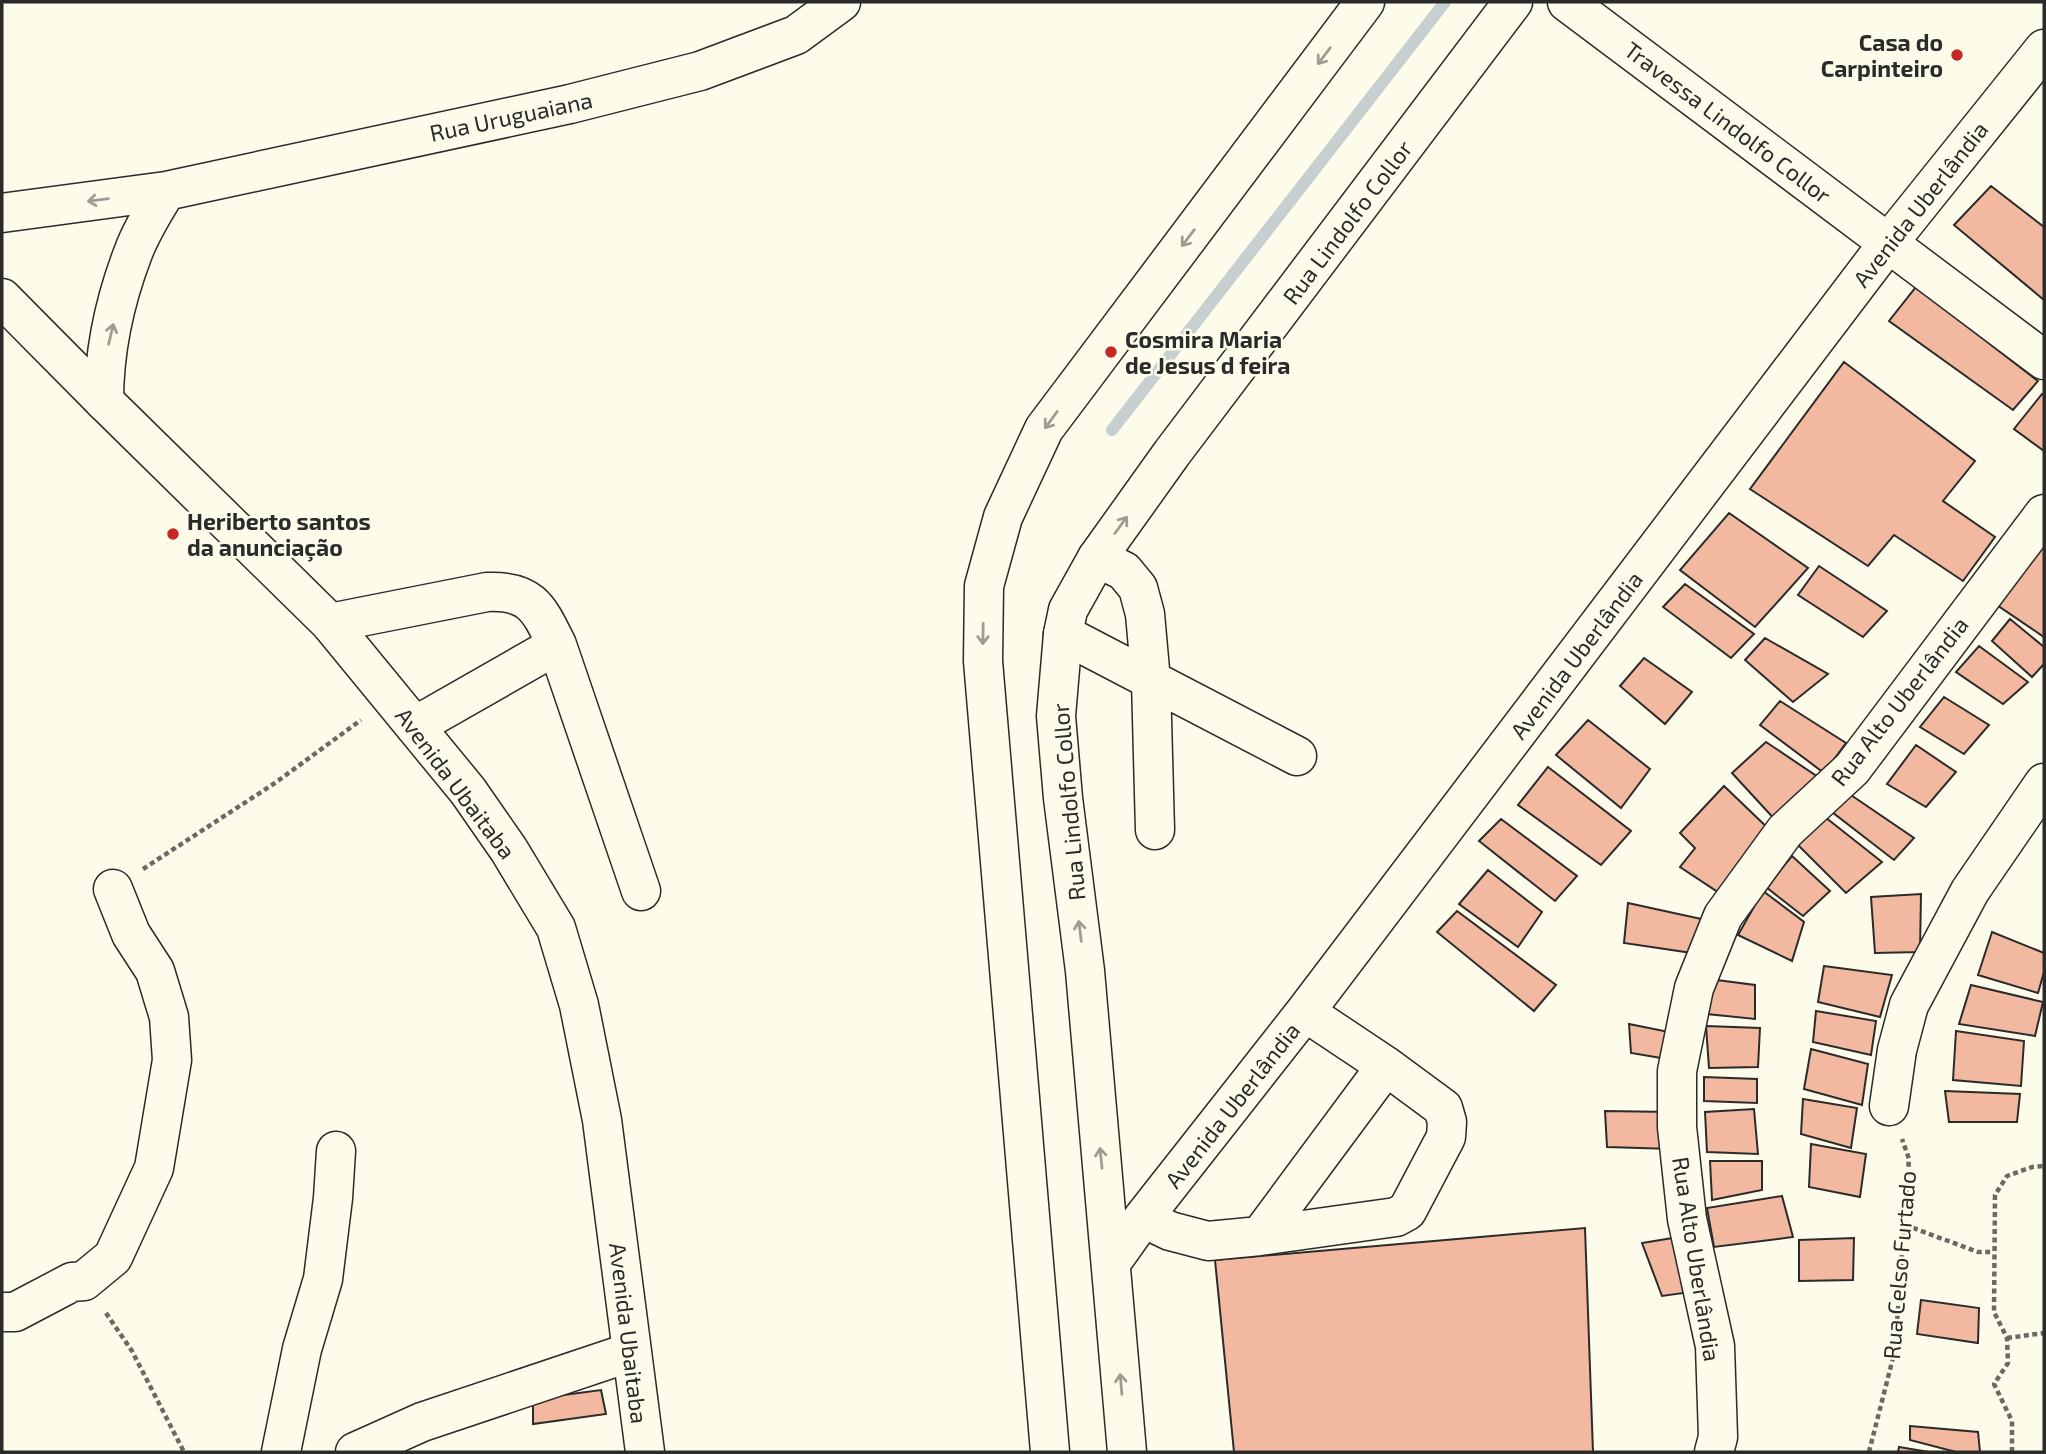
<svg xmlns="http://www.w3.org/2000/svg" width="2046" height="1454" font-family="'Exo 2',sans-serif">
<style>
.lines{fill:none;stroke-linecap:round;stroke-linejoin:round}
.stream{stroke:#c7d0d0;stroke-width:12}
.building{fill:#f2b8a0;stroke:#2b2b2b;stroke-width:2}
.minor-casing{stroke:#2b2b2b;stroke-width:41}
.major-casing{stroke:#2b2b2b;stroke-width:41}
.path{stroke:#6a6964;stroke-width:4.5;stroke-dasharray:5 3.5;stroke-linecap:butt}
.minor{stroke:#fdfbea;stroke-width:38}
.major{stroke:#fdfbea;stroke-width:38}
.oneway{stroke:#9e9d94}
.poi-dot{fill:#c62828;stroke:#fdfbea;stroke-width:2.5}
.labels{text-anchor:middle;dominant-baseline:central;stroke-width:5;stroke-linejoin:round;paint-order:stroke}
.poi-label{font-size:23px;font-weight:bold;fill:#2b2b2b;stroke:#fdfbea;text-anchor:start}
.street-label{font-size:23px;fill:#2b2b2b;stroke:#fdfbea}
</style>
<rect width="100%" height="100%" fill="#fdfbea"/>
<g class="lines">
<path class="stream" d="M1112,430L1445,2"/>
</g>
<path class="building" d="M1991,186L2044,227V300L1954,225Z
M1916,287L2038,381L2013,410L1889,321Z
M1844,362L1975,461L1943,501L1995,537L1963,581L1894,535L1868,566L1750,489Z
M2042,394L2044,396V451L2014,429Z
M1729,513L1808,568L1755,627L1680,570Z
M2044,539V637L1991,601Z
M1819,566L1887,611L1863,637L1798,595Z
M1685,584L1754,634L1731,658L1663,607Z
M2010,619L2044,647V664L2032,677L1992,641Z
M1765,638L1828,674L1793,702L1745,660Z
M1979,646L2028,682L2003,704L1956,672Z
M1644,658L1692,692L1665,724L1620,686Z
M1944,697L1989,725L1964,754L1920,727Z
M1780,701L1846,743L1824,773L1760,725Z
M1588,720L1650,769L1621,808L1556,755Z
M1766,742L1821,779L1778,823L1732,773Z
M1916,745L1956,772L1926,807L1887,784Z
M1548,767L1631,831L1601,865L1518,805Z
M1724,786L1774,834L1730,900L1680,867L1695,848L1680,833Z
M1848,793L1914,838L1894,860L1832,812Z
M1825,817L1882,862L1846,893L1798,845Z
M1501,819L1577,876L1555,901L1479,841Z
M1792,856L1830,891L1803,916L1766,887Z
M1488,870L1542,912L1518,947L1459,904Z
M1763,891L1804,922L1792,961L1738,935Z
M1921,894L1920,952L1875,953L1871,897Z
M1628,903L1706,920L1699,954L1624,943Z
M1457,911L1556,985L1534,1011L1437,932Z
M1992,932L2044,953V972L2038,993L1978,975Z
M1824,966L1892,975L1880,1017L1818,1002Z
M1709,979L1755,985V1019L1707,1014Z
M1971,985L2043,1002L2035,1036L1959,1024Z
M1816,1011L1876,1021L1871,1055L1813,1042Z
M1629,1024L1674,1033L1673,1060L1631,1053Z
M1706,1026L1760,1028L1758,1067L1709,1068Z
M1956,1031L2024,1041L2021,1086L1953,1080Z
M1811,1049L1868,1064L1862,1105L1804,1089Z
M1704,1077L1757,1079V1103L1704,1101Z
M1945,1091L2020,1094L2017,1122H1949Z
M1803,1099L1857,1108L1851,1148L1801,1134Z
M1754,1109L1758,1154L1707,1152L1705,1112Z
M1605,1111L1672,1112V1149L1607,1147Z
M1811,1144L1866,1154L1860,1197L1809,1187Z
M1710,1161H1762V1190L1712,1200Z
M1782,1196L1793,1237L1714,1247L1707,1208Z
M1585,1228L1593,1452H1234L1215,1260Z
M1685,1236L1698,1291L1662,1296L1642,1243Z
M1854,1238L1853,1280L1799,1281V1240Z
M1921,1300L1979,1308L1978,1343L1917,1334Z
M601,1390L606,1414L533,1424V1399Z
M1910,1426L1978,1432L1980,1452H1956L1910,1440Z
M1899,1447L1929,1452H1898Z"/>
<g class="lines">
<defs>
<path id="minor" d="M1567,2L2044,360
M2,213L166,191L570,104L700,71L796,35L841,2
M104,401C104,352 115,300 133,253C141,231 154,211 166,191
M1097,558L1124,571L1138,588L1145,614L1151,681L1155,830
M330,623L487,592C532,590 539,609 557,645L641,891
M1063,634L1297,756
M415,726L557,645
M1889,1106L1897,1050L1909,1005L1970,891L2044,783
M1143,1218L1170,1231L1208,1241L1260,1236L1396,1217L1407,1211L1446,1137L1447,1122L1443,1108L1386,1066L1305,1012
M1260,1236L1386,1066
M1111,1263L1143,1218L1305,1012L1889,242L2044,49
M2,1312H15L72,1282L84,1281L113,1257L154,1168L172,1060L169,1017L155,971L131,934L113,889
M281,1452L302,1349L323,1279L333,1198L336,1151
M355,1452L422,1422L631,1352
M1714,1452L1718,1437L1715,1346L1687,1219L1677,1127V1071L1694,988L1723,916L1785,831L1852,769L2044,514"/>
<path id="major" d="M2,298L104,401L330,623L468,791L509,850L556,928L579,1005L602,1120L645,1452
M1050,1452L983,661L984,586L1003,517L1044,429L1365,2
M1127,1452L1085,971L1063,798L1056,716L1063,634L1068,610L1097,558L1172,453L1513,2"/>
</defs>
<use href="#minor" class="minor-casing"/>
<use href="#major" class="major-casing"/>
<path class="path" d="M143,869L275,783L361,720
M1905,1225L1978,1252H1993
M106,1313L132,1351L184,1452
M2007,1338L2044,1333
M1869,1452L1895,1350L1909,1159L1902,1139
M2012,1452V1421L1994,1384L2008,1363L2007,1338L1994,1312L1995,1195L2007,1176L2032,1167L2044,1166"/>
<use href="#minor" class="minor"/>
<use href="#major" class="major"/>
</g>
<defs><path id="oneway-shaft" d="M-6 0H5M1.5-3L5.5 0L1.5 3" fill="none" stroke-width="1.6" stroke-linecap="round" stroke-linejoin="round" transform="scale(1.75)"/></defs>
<g class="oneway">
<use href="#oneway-shaft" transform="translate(1324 56) rotate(127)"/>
<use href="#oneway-shaft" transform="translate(98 200) rotate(173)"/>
<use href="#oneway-shaft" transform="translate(1188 238) rotate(127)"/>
<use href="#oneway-shaft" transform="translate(111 334) rotate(-77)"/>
<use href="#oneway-shaft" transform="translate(1051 420) rotate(126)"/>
<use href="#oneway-shaft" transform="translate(1121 525) rotate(-54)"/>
<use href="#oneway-shaft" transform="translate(983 634) rotate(91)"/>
<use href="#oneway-shaft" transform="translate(1080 931) rotate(-97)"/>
<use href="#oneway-shaft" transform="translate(1101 1158) rotate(-96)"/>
<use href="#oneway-shaft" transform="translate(1121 1384) rotate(-95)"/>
</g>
<g class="poi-dot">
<circle cx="1957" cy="55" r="7"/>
<circle cx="1111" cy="352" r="7"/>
<circle cx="173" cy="534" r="7"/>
</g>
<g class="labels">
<g class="poi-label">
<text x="1943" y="42" text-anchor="end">Casa do<tspan x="1943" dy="26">Carpinteiro</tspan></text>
<text x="1125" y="339">Cosmira Maria<tspan x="1125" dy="26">de Jesus d feira</tspan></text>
<text x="187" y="521">Heriberto santos<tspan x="187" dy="26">da anunciação</tspan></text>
</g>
<g class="street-label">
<text transform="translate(511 116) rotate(-12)">Rua Uruguaiana</text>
<text transform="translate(1728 122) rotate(37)">Travessa Lindolfo Collor</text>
<text transform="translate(1920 204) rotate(-52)">Avenida Uberlândia</text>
<text transform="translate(1347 222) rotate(-53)">Rua Lindolfo Collor</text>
<text transform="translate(1576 655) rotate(-53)">Avenida Uberlândia</text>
<text transform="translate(1899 701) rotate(-52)">Rua Alto Uberlândia</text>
<text transform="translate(456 783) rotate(53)">Avenida Ubaitaba</text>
<text transform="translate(1068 802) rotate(-95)">Rua Lindolfo Collor</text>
<text transform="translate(1232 1105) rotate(-52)">Avenida Uberlândia</text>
<text transform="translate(1697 1259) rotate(81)">Rua Alto Uberlândia</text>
<text transform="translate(1899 1265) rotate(-85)">Rua Celso Furtado</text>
<text transform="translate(629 1333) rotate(83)">Avenida Ubaitaba</text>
</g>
</g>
<rect width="2046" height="1454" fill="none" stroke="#2b2b2b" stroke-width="7"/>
</svg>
